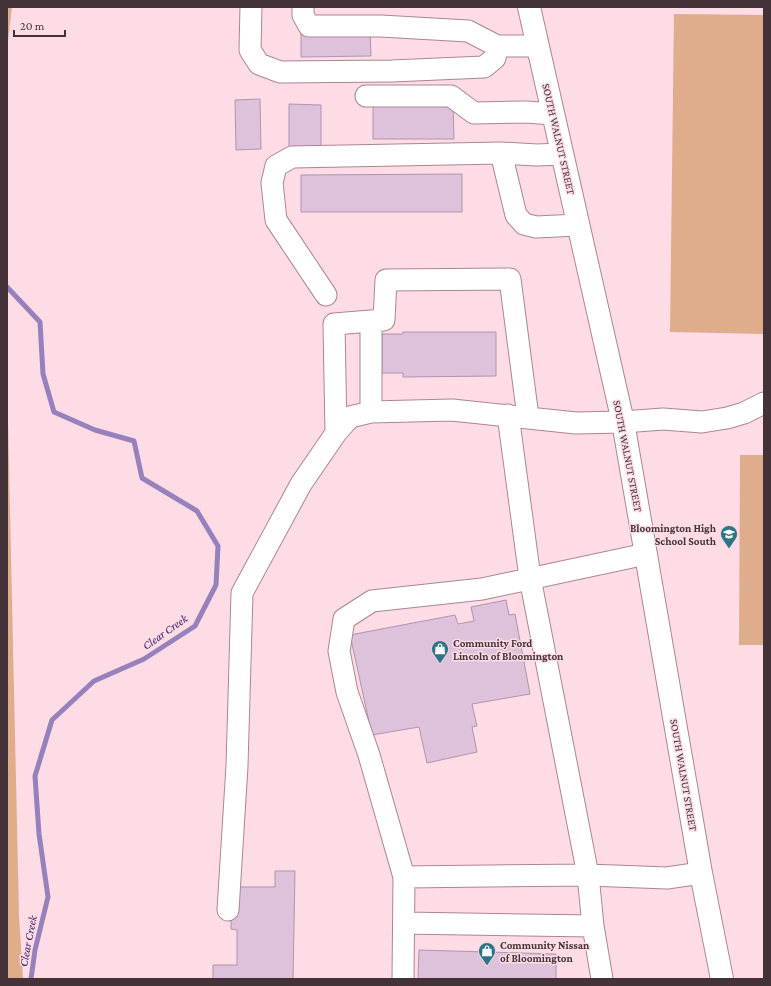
<svg xmlns="http://www.w3.org/2000/svg" width="771" height="986" font-family="'Crimson Pro',serif">
<style>
.green{fill:#dfad8c}
.lines{fill:none;stroke-linecap:round;stroke-linejoin:round}
.stream{stroke:#9781bc;stroke-width:5}
.building{fill:#dec1db;stroke:#b094ad}
.minor-casing{stroke:#ab8691;stroke-width:23}
.major-casing{stroke:#ab8691;stroke-width:24}
.minor{stroke:#fff;stroke-width:21}
.major{stroke:#fff;stroke-width:22}
.labels{text-anchor:middle;dominant-baseline:central;stroke-width:3;stroke-linejoin:round;paint-order:stroke}
.street-label{font-size:11px;fill:#433338;stroke:#fddce6}
.poi-label{font-size:11px;font-weight:bold;fill:#433338;stroke:#fddce6;text-anchor:start}
.water-label{font-size:12px;font-style:italic;fill:#3f1e66;stroke:#fddce6}
</style>
<rect width="100%" height="100%" fill="#fddce6"/>
<path class="green" d="M7,7H12L7,50Z
M674,14L764,15V334L670,332Z
M7,375L19,915L23,979H7Z
M740,455H764V645H739Z"/>
<g class="lines">
<path class="stream" d="M7,287L40,322L43,374L54,412L95,430L134,441L142,478L197,511L218,546L216,585L195,626L144,659L94,681L52,720L35,776L39,834L48,897L35,950L31,979"/>
</g>
<path class="building" d="M301,32H370L371,56L301,57Z
M260,99L261,149L236,150L235,100Z
M453,103L454,139H373V104Z
M289,104L321,105V147H289Z
M462,174V212H301V175Z
M403,332H496V376L403,377V373H382V334H403Z
M506,600L509,615L515,614L530,694L472,704L477,726L472,727L477,752L427,763L419,727L372,735L350,635L455,615L458,624L474,621L471,607Z
M275,871H295L293,979H213V965H237V930L231,929L232,887H275Z
M419,950L556,954V979H418Z"/>
<g class="lines">
<defs>
<path id="minor" d="M251,7L250,50L259,64L280,72L392,71L484,67L495,58L497,46
M303,7V15L309,26H381L468,31L497,46H537
M366,96H451L474,113L526,112L553,114
M501,153L516,215L524,224L536,227L578,225
M326,295L276,220L272,183L276,166L292,157L501,153L537,155L562,154
M371,412V321L384,320L386,280L510,279L528,417
M508,415L530,578L588,875L593,926L602,979
M336,433L334,324L371,321
M646,554L482,589L372,601L344,619L339,651L347,692L369,755L404,877L588,875L667,878L701,873
M228,910L237,766L242,593L301,484L336,433L350,417L371,412L452,410L576,423L623,422L663,419L702,422L727,418L744,413L764,403
M404,923L593,926
M403,979L404,877"/>
<path id="major" d="M529,7L623,422L701,873L722,979"/>
</defs>
<use href="#minor" class="minor-casing"/>
<use href="#major" class="major-casing"/>
<use href="#minor" class="minor"/>
<use href="#major" class="major"/>
</g>
<defs>
<symbol id="school-pin" viewBox="-11 -11 22 30"><path d="M0 17L-7.5 6A9.5 9.5 0 1 1 7.5 6Z" fill="#2f7483" stroke="#fddce6"/><path d="M0-5L7-2L0 1L-7-2ZM-4 1L0 2.5L4 1V4Q0 6-4 4Z" fill="#fff"/></symbol>
<symbol id="shop-pin" viewBox="-11 -11 22 30"><path d="M0 17L-7.5 6A9.5 9.5 0 1 1 7.5 6Z" fill="#2f7483" stroke="#fddce6"/><path d="M-5-2.5h2.3a2.7 3.5 0 0 1 5.4 0H5L5.5 6h-11ZM-1.5-2.5h3a1.5 2.3 0 0 0-3 0Z" fill="#fff"/></symbol>
</defs>
<g fill-rule="evenodd">
<use href="#school-pin" x="719" y="524" width="20" height="27"/>
<use href="#shop-pin" x="430" y="639" width="20" height="27"/>
<use href="#shop-pin" x="477" y="941" width="20" height="27"/>
</g>
<g class="labels">
<g class="street-label">
<text transform="translate(559 139) rotate(77)">SOUTH WALNUT STREET</text>
<text transform="translate(628 456) rotate(79)">SOUTH WALNUT STREET</text>
<text transform="translate(684 775) rotate(80)">SOUTH WALNUT STREET</text>
</g>
<g class="poi-label">
<text x="716" y="528" text-anchor="end">Bloomington High<tspan x="716" dy="13">School South</tspan></text>
<text x="453" y="643">Community Ford<tspan x="453" dy="13">Lincoln of Bloomington</tspan></text>
<text x="500" y="945">Community Nissan<tspan x="500" dy="13">of Bloomington</tspan></text>
</g>
<g class="water-label">
<text transform="translate(165 632) rotate(-35)">Clear Creek</text>
<text transform="translate(28 941) rotate(-79)">Clear Creek</text>
</g>
</g>
<rect width="771" height="986" fill="none" stroke="#433338" stroke-width="16"/>
<path d="M14 30v6h51v-6" fill="none" stroke="#433338" stroke-width="2"/>
<text x="20" y="30" font-size="12" fill="#433338" stroke="#fddce6" stroke-width="3" paint-order="stroke">20 m</text>
</svg>
